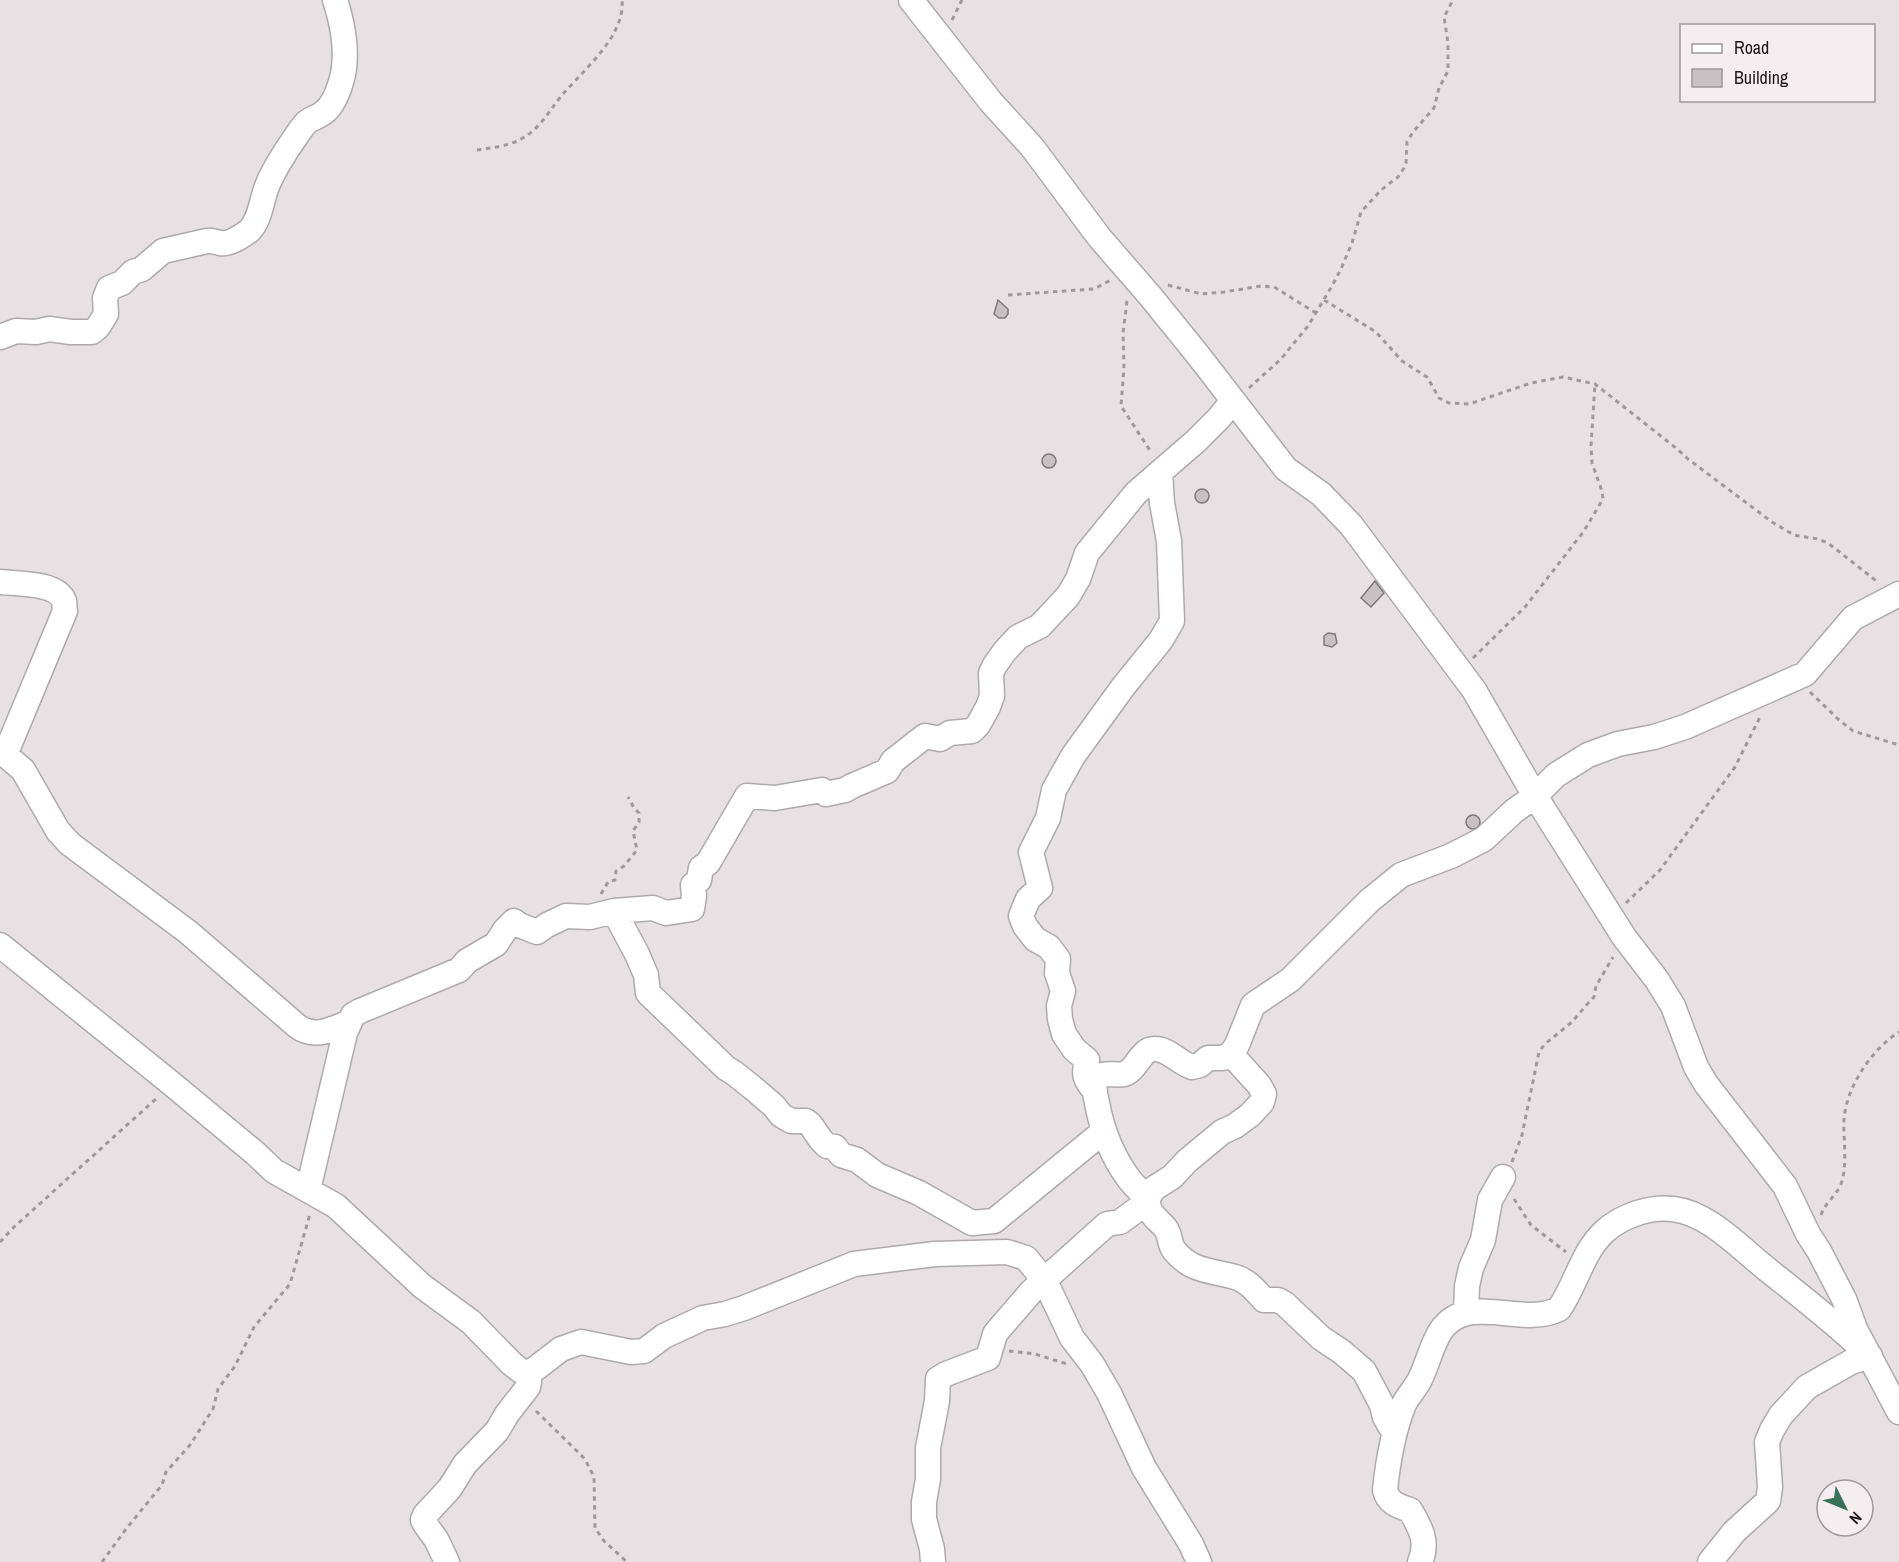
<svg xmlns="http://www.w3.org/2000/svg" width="1899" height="1562" font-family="'Archivo Narrow',sans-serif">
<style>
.building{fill:#c7c1c4;stroke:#7d787a;stroke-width:1.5}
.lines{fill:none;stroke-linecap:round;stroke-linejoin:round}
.minor-casing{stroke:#afa9ac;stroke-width:27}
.path{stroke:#9e999c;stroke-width:3;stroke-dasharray:4.5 4.5;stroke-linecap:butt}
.minor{stroke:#fff;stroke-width:24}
</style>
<rect width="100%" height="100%" fill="#e7e1e4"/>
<path class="building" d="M998,300L1008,309V314L1005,318H999L994,314Z
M1042 461a7 7 0 1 1 14 0a7 7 0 1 1-14 0Z
M1195 496a7 7 0 1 1 14 0a7 7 0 1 1-14 0Z
M1375,581L1384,593L1371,607L1361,598Z
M1328,633L1335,634L1337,643L1332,647L1324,645V636Z
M1466 822a7 7 0 1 1 14 0a7 7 0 1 1-14 0Z"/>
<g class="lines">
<defs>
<path id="minor" d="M911,0L991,102L1032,147L1099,237L1151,297L1198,355L1286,469L1321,494L1351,525L1474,690L1535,796L1624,937L1657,980L1673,1006L1696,1067L1706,1084L1785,1186L1808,1234L1819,1251L1844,1299L1855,1329L1899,1412
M0,337L16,331L36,332L49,329L71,332H92L98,327L106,314L105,298L109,288L122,283L133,272L142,269L163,251L207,241C212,240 215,242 220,243C229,245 242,236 249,231C260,220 261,203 266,189C271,174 280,161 288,148C294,140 300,129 307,122C312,118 318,117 323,113C332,107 338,92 341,82C349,57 343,24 335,0
M0,582C17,584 57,582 64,601C65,605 64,608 65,611L5,755
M0,750L23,770L58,831L70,844L188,932L297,1026C315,1039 329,1030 348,1023
M614,911L637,954L646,975L648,993L726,1068L734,1073L753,1088L774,1106L781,1115L791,1121H806L810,1124L821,1140L827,1146L835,1147L841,1155L857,1160L877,1175L919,1193L972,1223L994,1221L1104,1131
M0,945L172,1084L255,1153L274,1171L336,1206L422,1286L471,1322L512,1364L521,1371L527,1373L535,1369L561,1349L581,1342L631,1352L644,1351L664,1336L703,1318L725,1314L744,1308L854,1264L935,1254L1007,1252L1026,1258L1045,1281L1072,1338L1092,1364L1109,1393L1144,1468L1191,1544L1199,1562
M1095,1091C1085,1080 1083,1074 1087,1060L1074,1049L1064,1034L1060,1019L1059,1006L1063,991L1057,973L1058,959L1049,947L1035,939L1025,926L1021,916L1028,899L1040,888L1031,852L1048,818L1054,790L1073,756L1123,687L1161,640L1172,621L1169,541L1162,503L1160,472
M308,1190L345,1033L353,1015L360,1011L459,970L467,961L496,944L505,930L514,921L519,925L537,932L547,925L566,916L590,917L614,911L653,908L666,913L692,909L694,896L693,885L699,880L701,868L708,863L747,796L775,798L822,790L826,794L845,790L852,786L887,771L893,761L925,736L940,739L950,733L972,731L978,725L988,707L992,696L991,673L995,665L1005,651L1018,637L1040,626L1068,596L1078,579L1087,553L1136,493L1196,441L1218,419L1233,401
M1466,1313L1467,1286L1471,1268L1483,1240L1490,1200L1503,1177
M1395,1431L1390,1426L1385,1417L1382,1405L1364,1371L1342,1352L1321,1338L1285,1304L1278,1300H1264C1256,1291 1247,1280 1235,1277C1211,1270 1191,1272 1174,1250C1169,1244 1171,1236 1166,1229C1162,1223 1155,1219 1151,1212C1148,1208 1149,1204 1147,1199C1142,1192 1134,1186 1129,1179C1112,1156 1102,1130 1097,1103C1096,1096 1092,1086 1095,1081C1100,1070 1115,1076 1124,1074C1137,1070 1141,1048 1155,1049C1169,1049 1179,1063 1192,1067L1200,1065L1208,1058H1223L1231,1054L1237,1045L1253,1005L1290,980L1369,901L1401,875L1451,856L1484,839L1514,811L1535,796L1556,775L1588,755L1618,744L1654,737L1685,727L1805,674L1853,618L1899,594
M447,1562L436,1539L425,1524L423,1520L425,1515L450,1488L465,1464L497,1431L507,1414L528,1387L529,1382L527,1373
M933,1562L932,1549L924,1519V1502L928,1479V1448L937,1401L938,1379L946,1374L988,1358L995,1334L999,1329L1031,1292L1107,1224L1120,1222L1139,1208L1147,1200L1153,1189L1172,1177L1187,1161L1222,1132L1235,1126L1250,1115L1262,1102L1264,1094L1259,1085L1231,1054
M1420,1562C1429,1542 1420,1527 1410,1510C1398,1506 1388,1503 1385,1490C1388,1461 1393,1431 1404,1404C1409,1394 1417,1387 1421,1377C1433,1352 1435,1320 1467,1313C1496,1307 1531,1323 1559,1309C1576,1285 1582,1252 1605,1231C1622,1216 1650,1206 1673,1209C1709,1213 1741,1249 1768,1270C1803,1298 1837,1324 1870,1356L1851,1362L1807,1387L1781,1415L1772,1430L1767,1442L1770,1487L1768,1501L1734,1532L1710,1562"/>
</defs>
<use href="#minor" class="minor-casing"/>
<path class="path" d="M952,20L962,0
M477,150C491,148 509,146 521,139C540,129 549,111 562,95C579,76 603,54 615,31C620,21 623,11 622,0
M1168,285L1201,294L1224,292L1261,286L1274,287L1316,313
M1008,295L1094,289L1111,280
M1324,300L1376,332L1402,361L1427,377L1439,398L1449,403L1469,404L1531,383L1563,377L1595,384L1676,448L1688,459L1772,522L1794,535L1818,539L1828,543L1879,583
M1127,301L1123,333L1124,368L1121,406L1151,452
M1249,388L1281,359L1308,326L1332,286L1341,269L1352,243L1361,212L1381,190L1398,177L1404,168L1406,163L1407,142L1413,132L1434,108L1439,88L1448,71V43L1444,17L1453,0
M1473,658L1525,607L1584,531L1603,499L1602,491L1592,463L1591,446L1595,384
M1810,692L1838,719L1853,731L1899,745
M601,894L608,882L615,880L616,871L624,866L637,850L633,831L639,822V813L634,808L628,797
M1626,903L1660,870L1735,767L1760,717
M1512,1162L1522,1135L1539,1052L1545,1044L1572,1022L1590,1001L1594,997L1596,986L1613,957
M1514,1199L1531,1225L1566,1252
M1821,1215C1825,1203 1836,1196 1841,1184C1848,1164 1843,1141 1844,1120C1846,1087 1872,1049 1899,1032
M0,1242L14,1227L158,1097
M1009,1351L1035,1354L1067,1364
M536,1411L585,1459L594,1477L595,1528L604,1541L627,1562
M102,1562L126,1529L162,1485L166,1472L190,1445L213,1409L218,1389L235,1366L254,1327L290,1284L310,1214"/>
<use href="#minor" class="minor"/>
</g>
<rect x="1680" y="24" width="195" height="78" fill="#f4eef1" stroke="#9d989b" stroke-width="1.5"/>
<rect x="1692" y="44" width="30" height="9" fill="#ffffff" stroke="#9d989b" stroke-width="1.5"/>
<text x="1734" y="54" font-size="18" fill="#1a1819">Road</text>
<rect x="1692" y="69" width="30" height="18" fill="#c7c1c4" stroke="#9d989b" stroke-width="1.5"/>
<text x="1734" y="84" font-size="18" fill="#1a1819">Building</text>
<g transform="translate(1845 1508) rotate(133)"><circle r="28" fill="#f4eef1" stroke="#9d989b" stroke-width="1.5"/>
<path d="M0-4.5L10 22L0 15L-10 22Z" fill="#37715a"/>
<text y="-9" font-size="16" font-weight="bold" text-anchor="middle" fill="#1a1819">N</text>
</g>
</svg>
